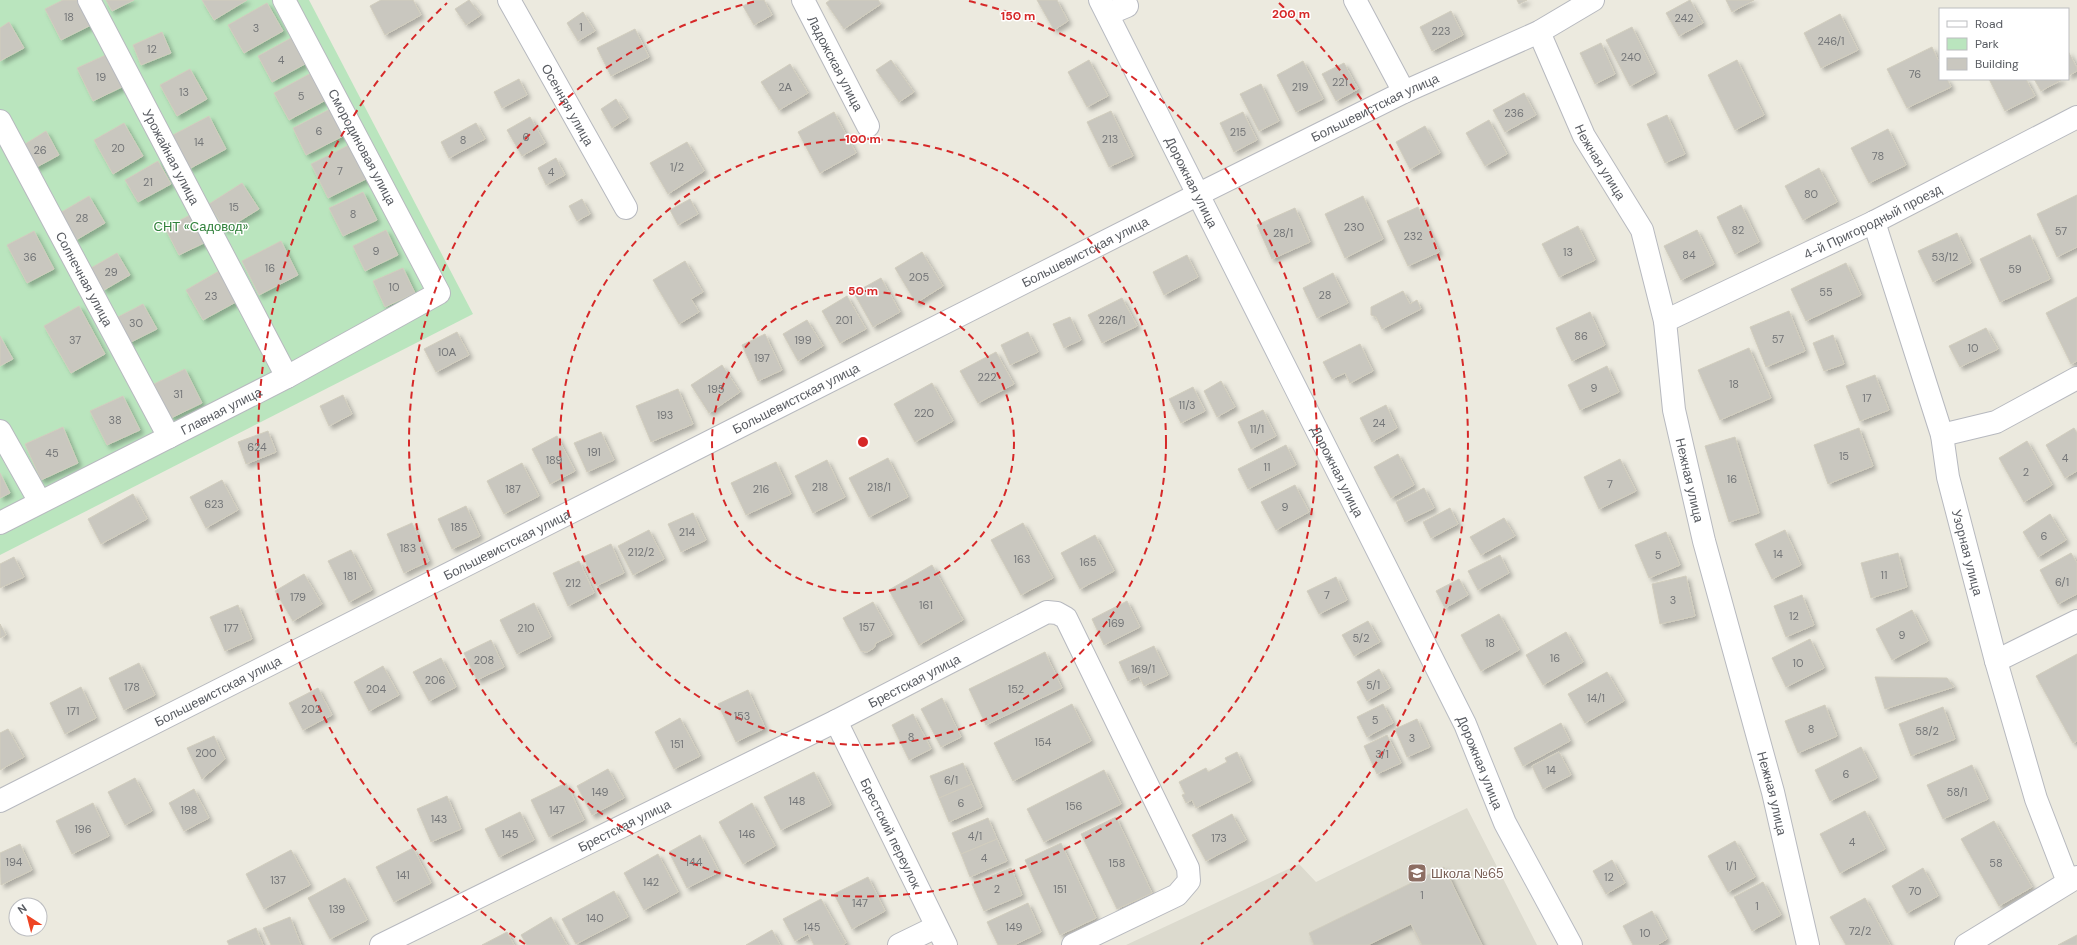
<svg xmlns="http://www.w3.org/2000/svg" width="2077" height="945" font-family="'DM Sans',sans-serif">
<style>
.education{fill:#dcdace}
.green{fill:#bae5be}
.building{fill:#c9c7bf;stroke:#d1cdbe;filter:url(#shadow)}
.lines{fill:none;stroke-linecap:round;stroke-linejoin:round}
.street-casing{stroke:#b7b9bf;stroke-width:24}
.secondary-casing{stroke:#b8bbc2;stroke-width:24}
.street{stroke:#fff;stroke-width:22}
.secondary{stroke:#fff;stroke-width:22}
.ring{fill:none;stroke:#d62828;stroke-width:2;stroke-dasharray:7 5}
.labels{text-anchor:middle;dominant-baseline:central;stroke-width:3;stroke-linejoin:round;paint-order:stroke}
.number-label{font-size:11px;fill:#747678}
.street-label{font-size:13px;fill:#585b61;stroke:#fff}
.park-label{font-size:13px;fill:#30813b;stroke:#fff}
.education-label{font-size:13px;fill:#785e54;stroke:#fff;text-anchor:start}
.centre{fill:#d62828;stroke:#fff;stroke-width:2}
.ring-label{font-size:12px;text-anchor:middle;font-weight:bold;fill:#d62828;stroke:#fff;stroke-width:3;stroke-linejoin:round;paint-order:stroke}
</style>
<defs>
<filter id="shadow"><feDropShadow dx="3.5" dy="3.5" stdDeviation="2" flood-color="#0004"/></filter>
</defs>
<rect width="100%" height="100%" fill="#eceadf"/>
<path class="education" d="M1467,808L1537,945H1126L1299,864L1316,882Z"/>
<path class="green" d="M0,0H309L473,314L0,555Z"/>
<path class="building" d="M63,0H80L93,24L61,40L45,9Z
M106,0H134L112,11Z
M202,0H247L214,20Z
M381,0H413L421,15L385,35L370,6Z
M469,0L481,15L466,25L455,9Z
M754,0H764L772,15L754,25L743,6Z
M830,0H878L881,4L844,29L826,3Z
M1037,0H1057L1068,21L1054,30Z
M1517,0H1527L1519,4Z
M1690,0L1703,23L1679,36L1666,13Z
M1726,0H1754L1732,12Z
M267,3L283,31L244,53L228,25Z
M1451,11L1463,35L1432,51L1420,27Z
M583,12L595,31L578,41L567,23Z
M1840,14L1858,50L1821,68L1804,33Z
M9,22L24,48L0,61V28Z
M1632,27L1655,73L1630,86L1606,40Z
M635,29L649,57L611,76L597,48Z
M162,32L171,53L141,65L133,45Z
M291,38L305,64L272,82L258,56Z
M1601,43L1615,74L1595,84L1580,53Z
M1932,47L1940,64V79H1947L1951,87L1907,108L1887,69Z
M2068,51L2077,68V71L2068,76Z
M108,54L124,86L93,101L77,68Z
M891,60L914,92L899,102L876,70Z
M1089,60L1108,96L1087,107L1068,72Z
M1737,60L1764,115L1735,130L1708,75Z
M1303,61L1323,99L1296,112L1277,75Z
M1344,63L1358,89L1336,101L1322,74Z
M790,64L808,93L779,110L761,82Z
M190,69L207,99L177,116L160,85Z
M313,72L328,99L289,120L274,93Z
M519,79L527,95L502,108L494,92Z
M1989,79H2026L2035,96L2005,111Z
M2034,79H2063L2041,91Z
M1261,84L1279,121L1259,131L1240,94Z
M1524,93L1536,115L1505,132L1493,110Z
M616,99L628,118L612,128L601,109Z
M332,108L345,135L306,155L293,128Z
M1111,111L1133,156L1109,167L1087,122Z
M834,112L856,153L820,173L798,132Z
M1243,112L1257,140L1234,152L1220,123Z
M1667,115L1685,154L1665,163L1647,124Z
M209,116L226,149L189,169L171,136Z
M530,117L545,143L522,156L507,130Z
M1489,120L1507,154L1485,166L1466,133Z
M124,123L143,156L113,174L94,140Z
M476,123L485,139L449,158L441,142Z
M1425,126L1440,153L1410,169L1396,142Z
M1888,129L1906,165L1869,183L1851,148Z
M46,131L59,155L35,168L22,146Z
M687,142L704,171L668,194L650,163Z
M351,144L368,178L328,198L311,164Z
M556,158L565,175L546,185L538,168Z
M158,161L171,184L138,202L125,180Z
M1819,168L1837,202L1803,220L1785,186Z
M242,183L259,209L225,230L209,204Z
M363,192L377,220L343,236L329,208Z
M2077,195V247L2057,257L2037,214Z
M89,196L105,223L76,240L60,213Z
M1363,196L1383,239L1345,258L1325,214Z
M582,199L590,214L577,221L569,206Z
M690,199L698,214L678,225L670,210Z
M1741,205L1759,242L1735,254L1717,217Z
M1418,207L1439,252L1408,266L1387,221Z
M1295,208L1310,242L1272,259L1257,225Z
M192,214L206,242L179,255L165,228Z
M1578,226L1595,260L1559,277L1542,244Z
M386,230L398,255L365,271L353,246Z
M1697,230L1714,264L1681,280L1664,246Z
M34,231L54,269L27,283L7,245Z
M1957,233L1971,263L1933,282L1918,251Z
M2030,235L2050,279L2000,302L1980,259Z
M281,241L298,275L259,295L242,261Z
M922,252L943,286L916,303L895,268Z
M117,253L130,275L104,290L91,268Z
M1187,255L1198,277L1164,295L1153,272Z
M685,261L703,292L691,299L699,312L679,324L653,280Z
M1846,263L1861,295L1806,321L1791,289Z
M403,268L415,293L385,307L373,281Z
M219,271L236,302L203,320L186,290Z
M1333,273L1348,303L1317,318L1303,288Z
M881,278L900,312L873,327L854,293Z
M1403,291L1410,304L1417,300L1421,309L1382,329L1376,317L1371,315V307Z
M847,296L866,329L840,343L822,311Z
M2077,297V361L2071,364L2046,313Z
M1122,298L1137,326L1102,343L1088,315Z
M143,304L157,329L129,343L116,318Z
M79,306L105,354L71,373L44,326Z
M1789,311L1805,351L1766,367L1750,327Z
M1590,312L1605,345L1572,361L1556,328Z
M1070,317L1081,340L1064,348L1053,324Z
M807,320L823,346L798,361L783,334Z
M1986,328L1998,349L1960,367L1949,346Z
M457,332L469,355L436,372L424,349Z
M1028,332L1038,352L1010,365L1001,345Z
M765,334L782,370L758,381L742,345Z
M1833,335L1844,364L1824,371L1813,343Z
M0,336L13,359L0,366Z
M1360,344L1373,371L1350,383L1345,373L1332,379L1323,362Z
M1749,348L1771,398L1720,420L1698,370Z
M996,352L1014,384L978,403L960,371Z
M722,365L740,392L709,413L691,385Z
M1607,366L1619,392L1580,410L1568,385Z
M185,369L202,403L171,418L154,384Z
M1875,375L1889,410L1860,421L1846,386Z
M1221,381L1235,407L1217,417L1204,391Z
M932,383L953,421L915,442L894,404Z
M1193,387L1205,411L1181,423L1169,399Z
M678,389L693,424L651,442L636,406Z
M343,395L352,414L329,426L320,406Z
M123,396L140,430L107,445L90,411Z
M1386,405L1397,428L1372,442L1360,418Z
M1263,410L1276,436L1251,449L1238,422Z
M63,427L78,463L41,480L25,444Z
M1859,428L1873,466L1828,484L1814,445Z
M2074,428L2077,433V471L2065,478L2046,445Z
M268,431L276,452L246,464L238,442Z
M601,432L614,460L587,472L574,443Z
M557,436L575,471L550,484L532,449Z
M1735,437L1759,513L1729,522L1705,446Z
M2027,441L2052,485L2024,502L1999,458Z
M1286,445L1296,465L1248,489L1238,469Z
M1398,454L1414,485L1391,498L1374,467Z
M888,458L908,497L869,517L849,478Z
M1620,459L1636,491L1599,509L1584,477Z
M827,460L845,497L813,513L795,476Z
M776,462L791,494L746,515L731,483Z
M522,463L539,496L504,514L487,481Z
M0,473L10,493L0,498Z
M222,480L238,510L206,528L190,497Z
M1295,485L1309,512L1276,530L1261,502Z
M1424,488L1434,508L1405,522L1396,502Z
M133,494L147,519L101,544L88,519Z
M466,506L480,536L452,549L438,519Z
M1450,508L1458,524L1431,538L1423,522Z
M693,513L706,540L681,552L668,524Z
M2050,514L2066,540L2038,557L2023,532Z
M1504,518L1515,536L1481,555L1470,537Z
M412,523L429,561L404,573L387,534Z
M1023,523L1053,578L1021,595L991,540Z
M649,530L664,559L633,575L618,546Z
M1785,530L1801,565L1772,579L1755,544Z
M1666,532L1680,565L1649,578L1635,545Z
M1095,535L1114,571L1080,589L1061,553Z
M611,544L624,573L596,586L583,557Z
M351,550L372,590L349,602L328,561Z
M1898,553L1907,587L1871,598L1861,563Z
M2071,553L2077,563V594L2058,604L2040,570Z
M1500,555L1509,573L1478,590L1468,571Z
M14,557L24,577L0,588V564Z
M579,561L594,593L568,606L553,573Z
M932,565L963,620L919,645L889,590Z
M304,574L322,604L293,621L275,591Z
M1686,576L1695,616L1660,624L1652,584Z
M1336,577L1347,600L1319,614L1307,591Z
M1459,579L1468,595L1445,608L1436,591Z
M1802,595L1814,625L1786,637L1774,606Z
M1127,601L1140,627L1104,645L1092,619Z
M873,602L892,635L876,643L874,648L867,652L861,651L843,618Z
M534,603L551,637L517,654L500,620Z
M238,605L252,639L225,651L210,617Z
M1912,610L1928,641L1892,660L1876,629Z
M1499,614L1519,650L1481,671L1461,635Z
M1368,621L1380,642L1354,656L1342,635Z
M0,624L6,635L0,638Z
M1566,632L1583,662L1543,685L1526,655Z
M1810,639L1824,668L1786,687L1772,658Z
M491,640L504,667L477,680L464,653Z
M1154,646L1168,675L1144,686L1139,676L1128,681L1119,662Z
M1045,652L1062,688L986,725L969,689Z
M2077,654V741L2073,743L2036,676Z
M441,658L456,687L429,701L413,672Z
M139,663L155,695L124,710L109,678Z
M383,666L399,695L369,711L354,682Z
M1379,669L1390,688L1367,701L1357,682Z
M1607,672L1624,701L1585,723L1568,694Z
M1875,677L1947,678L1954,687L1885,709Z
M81,687L96,718L65,734L50,703Z
M318,688L332,715L303,730L289,703Z
M748,690L765,728L736,742L718,704Z
M942,698L961,737L941,747L921,709Z
M1072,704L1091,741L1013,781L994,743Z
M1383,704L1393,723L1367,737L1357,717Z
M1825,705L1837,736L1798,753L1785,721Z
M1943,707L1955,739L1911,756L1899,724Z
M913,714L931,749L909,760L892,725Z
M680,718L700,756L674,769L655,732Z
M1417,719L1430,747L1407,757L1395,729Z
M1561,723L1570,741L1523,766L1514,748Z
M8,729L24,757L0,770V733Z
M1387,735L1401,763L1377,774L1364,746Z
M214,736L225,759L202,779L187,748Z
M1861,747L1877,778L1830,801L1815,770Z
M1237,752L1251,781L1196,808L1192,800L1186,803L1182,795L1185,794L1179,782L1206,768L1208,772L1223,764L1227,762L1225,758Z
M1559,752L1571,775L1543,789L1532,766Z
M963,763L972,784L939,798L930,776Z
M1972,765L1988,799L1943,819L1927,785Z
M608,769L624,798L592,815L577,786Z
M1104,770L1121,804L1044,842L1027,809Z
M814,772L831,805L781,830L764,797Z
M135,778L152,811L125,825L108,792Z
M566,783L584,820L549,837L531,800Z
M972,784L982,807L949,822L939,798Z
M194,789L209,818L184,831L169,803Z
M447,796L461,829L431,842L417,809Z
M93,803L109,836L72,854L56,821Z
M752,803L775,846L743,864L719,822Z
M1865,811L1885,849L1840,873L1820,834Z
M520,812L534,840L499,857L485,829Z
M1232,814L1246,840L1206,861L1192,835Z
M1116,817L1152,893L1117,909L1081,834Z
M988,818L997,839L961,854L952,833Z
M1994,821L2032,887L1999,906L1961,839Z
M700,835L719,872L687,888L669,852Z
M997,839L1007,861L970,877L961,854Z
M1735,841L1755,877L1728,892L1708,856Z
M1061,843L1096,918L1060,935L1025,860Z
M20,844L32,870L1,885L0,853Z
M413,848L431,883L394,902L376,867Z
M291,850L310,885L264,909L246,874Z
M658,854L678,892L644,910L624,873Z
M1612,860L1625,883L1606,894L1593,871Z
M1444,867L1482,945H1422L1411,924L1368,945H1314L1309,933Z
M1011,868L1022,895L984,911L972,884Z
M1923,868L1938,896L1907,913L1892,886Z
M868,877L885,911L852,929L834,894Z
M345,878L367,920L330,939L308,898Z
M1763,882L1781,915L1752,931L1734,897Z
M614,891L628,917L576,944L562,919Z
M1865,898L1890,945H1846L1830,917Z
M821,899L846,943L842,945H814L808,934L795,941L783,919Z
M1028,903L1041,932L1014,945H998L987,922Z
M1652,911L1667,939L1657,945H1633L1623,926Z
M290,917L301,945H271L263,928Z
M551,917L567,945H527L521,935Z
M256,928L263,945H229L227,941Z
M772,930L780,945H746Z
M507,932L514,945H482Z
M2077,935V945H2058Z"/>
<g class="lines">
<defs>
<g id="street">
<path id="s1" d="M89,0L287,377"/>
<path id="s2" d="M509,0L626,208"/>
<path id="s3" d="M803,0L868,126"/>
<path d="M1355,0L1404,92"/>
<path d="M1108,14L1127,6"/>
<path id="s4" d="M1539,32L1584,136L1642,230L1665,321L1674,410L1704,541L1773,792L1808,945"/>
<path id="s5" d="M0,121L169,437"/>
<path id="s6" d="M1874,222L1942,435L1948,477L1996,661L2036,799L2068,882"/>
<path id="s7" d="M1665,321L1874,222L2077,117"/>
<path d="M0,431L40,502"/>
<path d="M1942,435L1996,422L2077,378"/>
<path id="s8" d="M0,523L287,377L439,293L284,0"/>
<path d="M1996,661L2077,621"/>
<path id="s9" d="M836,721L946,945"/>
<path id="s10" d="M0,801L1199,194L1404,92L1539,32L1593,0"/>
<path id="s11" d="M381,945L836,721L1047,612L1057,613L1066,618L1188,868L1189,881L1177,895L1073,945"/>
<path d="M899,945L936,927"/>
<path d="M1966,945L2077,877"/>
</g>
<g id="secondary">
<path id="s12" d="M1100,0L1465,724L1505,823L1571,945"/>
</g>
</defs>
<use href="#street" class="street-casing"/>
<use href="#secondary" class="secondary-casing"/>
<use href="#street" class="street"/>
<use href="#secondary" class="secondary"/>
</g>
<g class="ring">
<circle cx="863" cy="442" r="151"/>
<circle cx="863" cy="442" r="303"/>
<path d="M969 1A454 454 0 1 1 757 1"/>
<path d="M525 944A605 605 0 0 1 447 3M1279 3A605 605 0 0 1 1201 944"/>
</g>
<defs>
<symbol id="school-square" viewBox="-11 -11 22 22"><rect x="-9" y="-9" width="18" height="18" rx="4" fill="#8d6e63" stroke="#fff"/><path d="M0-5L7-2L0 1L-7-2ZM-4 1L0 2.5L4 1V4Q0 6-4 4Z" fill="#fff"/></symbol>
</defs>
<g fill-rule="evenodd">
<use href="#school-square" x="1406" y="862" width="22" height="22"/>
</g>
<g class="labels">
<g class="number-label">
<text x="69" y="17">18</text>
<text x="1684" y="18">242</text>
<text x="581" y="27">1</text>
<text x="256" y="28">3</text>
<text x="1441" y="31">223</text>
<text x="1831" y="41">246/1</text>
<text x="152" y="49">12</text>
<text x="1631" y="57">240</text>
<text x="281" y="60">4</text>
<text x="1915" y="74">76</text>
<text x="101" y="77">19</text>
<text x="1340" y="82">221</text>
<text x="785" y="87">2А</text>
<text x="1300" y="87">219</text>
<text x="184" y="92">13</text>
<text x="301" y="96">5</text>
<text x="1514" y="113">236</text>
<text x="319" y="131">6</text>
<text x="1238" y="132">215</text>
<text x="526" y="137">6</text>
<text x="1110" y="139">213</text>
<text x="463" y="140">8</text>
<text x="199" y="142">14</text>
<text x="118" y="148">20</text>
<text x="40" y="150">26</text>
<text x="1878" y="156">78</text>
<text x="677" y="167">1/2</text>
<text x="340" y="171">7</text>
<text x="551" y="172">4</text>
<text x="148" y="182">21</text>
<text x="1811" y="194">80</text>
<text x="234" y="207">15</text>
<text x="353" y="214">8</text>
<text x="82" y="218">28</text>
<text x="1354" y="227">230</text>
<text x="1738" y="230">82</text>
<text x="2061" y="231">57</text>
<text x="1283" y="233">28/1</text>
<text x="1413" y="236">232</text>
<text x="376" y="251">9</text>
<text x="1568" y="252">13</text>
<text x="1689" y="255">84</text>
<text x="30" y="257">36</text>
<text x="1945" y="257">53/12</text>
<text x="270" y="268">16</text>
<text x="2015" y="269">59</text>
<text x="111" y="272">29</text>
<text x="919" y="277">205</text>
<text x="394" y="287">10</text>
<text x="1826" y="292">55</text>
<text x="1325" y="295">28</text>
<text x="211" y="296">23</text>
<text x="844" y="320">201</text>
<text x="1112" y="320">226/1</text>
<text x="136" y="323">30</text>
<text x="1581" y="336">86</text>
<text x="1778" y="339">57</text>
<text x="75" y="340">37</text>
<text x="803" y="340">199</text>
<text x="1973" y="348">10</text>
<text x="447" y="352">10А</text>
<text x="762" y="358">197</text>
<text x="987" y="377">222</text>
<text x="1734" y="384">18</text>
<text x="1594" y="388">9</text>
<text x="716" y="389">195</text>
<text x="178" y="394">31</text>
<text x="1867" y="398">17</text>
<text x="1187" y="405">11/3</text>
<text x="924" y="413">220</text>
<text x="665" y="415">193</text>
<text x="115" y="420">38</text>
<text x="1379" y="423">24</text>
<text x="1257" y="429">11/1</text>
<text x="257" y="447">624</text>
<text x="594" y="452">191</text>
<text x="52" y="453">45</text>
<text x="1844" y="456">15</text>
<text x="2065" y="458">4</text>
<text x="554" y="460">189</text>
<text x="1267" y="467">11</text>
<text x="2026" y="472">2</text>
<text x="1732" y="479">16</text>
<text x="1610" y="484">7</text>
<text x="820" y="487">218</text>
<text x="879" y="487">218/1</text>
<text x="513" y="489">187</text>
<text x="761" y="489">216</text>
<text x="214" y="504">623</text>
<text x="1285" y="507">9</text>
<text x="459" y="527">185</text>
<text x="687" y="532">214</text>
<text x="2044" y="536">6</text>
<text x="408" y="548">183</text>
<text x="641" y="552">212/2</text>
<text x="1778" y="554">14</text>
<text x="1658" y="555">5</text>
<text x="1022" y="559">163</text>
<text x="1088" y="562">165</text>
<text x="1884" y="575">11</text>
<text x="350" y="576">181</text>
<text x="2062" y="582">6/1</text>
<text x="573" y="583">212</text>
<text x="1327" y="595">7</text>
<text x="298" y="597">179</text>
<text x="1673" y="600">3</text>
<text x="926" y="605">161</text>
<text x="1794" y="616">12</text>
<text x="1116" y="623">169</text>
<text x="867" y="627">157</text>
<text x="231" y="628">177</text>
<text x="526" y="628">210</text>
<text x="1902" y="635">9</text>
<text x="1361" y="638">5/2</text>
<text x="1490" y="643">18</text>
<text x="1555" y="658">16</text>
<text x="484" y="660">208</text>
<text x="1798" y="663">10</text>
<text x="1143" y="669">169/1</text>
<text x="435" y="680">206</text>
<text x="1373" y="685">5/1</text>
<text x="132" y="687">178</text>
<text x="376" y="689">204</text>
<text x="1016" y="689">152</text>
<text x="1596" y="698">14/1</text>
<text x="311" y="709">202</text>
<text x="73" y="711">171</text>
<text x="742" y="716">153</text>
<text x="1375" y="720">5</text>
<text x="1811" y="729">8</text>
<text x="1927" y="731">58/2</text>
<text x="911" y="737">8</text>
<text x="1412" y="738">3</text>
<text x="1043" y="742">154</text>
<text x="677" y="744">151</text>
<text x="206" y="753">200</text>
<text x="1382" y="754">3/1</text>
<text x="1551" y="770">14</text>
<text x="1846" y="774">6</text>
<text x="951" y="780">6/1</text>
<text x="600" y="792">149</text>
<text x="1957" y="792">58/1</text>
<text x="797" y="801">148</text>
<text x="961" y="803">6</text>
<text x="1074" y="806">156</text>
<text x="189" y="810">198</text>
<text x="557" y="810">147</text>
<text x="439" y="819">143</text>
<text x="83" y="829">196</text>
<text x="510" y="834">145</text>
<text x="747" y="834">146</text>
<text x="975" y="836">4/1</text>
<text x="1219" y="838">173</text>
<text x="1852" y="842">4</text>
<text x="984" y="858">4</text>
<text x="14" y="862">194</text>
<text x="694" y="862">144</text>
<text x="1117" y="863">158</text>
<text x="1996" y="863">58</text>
<text x="1731" y="866">1/1</text>
<text x="403" y="875">141</text>
<text x="1609" y="877">12</text>
<text x="278" y="880">137</text>
<text x="651" y="882">142</text>
<text x="997" y="889">2</text>
<text x="1060" y="889">151</text>
<text x="1915" y="891">70</text>
<text x="1422" y="895">1</text>
<text x="860" y="903">147</text>
<text x="1757" y="906">1</text>
<text x="337" y="909">139</text>
<text x="595" y="918">140</text>
<text x="812" y="927">145</text>
<text x="1014" y="927">149</text>
<text x="1860" y="931">72/2</text>
<text x="1645" y="933">10</text>
</g>
<g class="street-label">
<text stroke="none"><textPath href="#s3" startOffset="71">Ладожская улица</textPath></text>
<text stroke="none"><textPath href="#s2" startOffset="120">Осенняя улица</textPath></text>
<text stroke="none"><textPath href="#s10" startOffset="1540">Большевистская улица</textPath></text>
<text transform="translate(362 147) rotate(62)">Смородиновая улица</text>
<text stroke="none"><textPath href="#s1" startOffset="177">Урожайная улица</textPath></text>
<text stroke="none"><textPath href="#s4" startOffset="144">Нежная улица</textPath></text>
<text stroke="none"><textPath href="#s12" startOffset="204">Дорожная улица</textPath></text>
<text stroke="none"><textPath href="#s7" startOffset="230">4-й Пригородный проезд</textPath></text>
<text stroke="none"><textPath href="#s10" startOffset="1216">Большевистская улица</textPath></text>
<text stroke="none"><textPath href="#s5" startOffset="179">Солнечная улица</textPath></text>
<text stroke="none"><textPath href="#s10" startOffset="892">Большевистская улица</textPath></text>
<text stroke="none"><textPath href="#s8" startOffset="248">Главная улица</textPath></text>
<text stroke="none"><textPath href="#s12" startOffset="528">Дорожная улица</textPath></text>
<text stroke="none"><textPath href="#s4" startOffset="479">Нежная улица</textPath></text>
<text stroke="none"><textPath href="#s10" startOffset="568">Большевистская улица</textPath></text>
<text stroke="none"><textPath href="#s6" startOffset="344">Узорная улица</textPath></text>
<text stroke="none"><textPath href="#s11" startOffset="595">Брестская улица</textPath></text>
<text stroke="none"><textPath href="#s10" startOffset="244">Большевистская улица</textPath></text>
<text stroke="none"><textPath href="#s12" startOffset="852">Дорожная улица</textPath></text>
<text stroke="none"><textPath href="#s4" startOffset="803">Нежная улица</textPath></text>
<text stroke="none"><textPath href="#s11" startOffset="271">Брестская улица</textPath></text>
<text stroke="none"><textPath href="#s9" startOffset="125">Брестский переулок</textPath></text>
</g>
<g class="park-label">
<text x="201" y="226">СНТ «Садовод»</text>
</g>
<g class="education-label">
<text x="1431" y="873">Школа №65</text>
</g>
</g>
<circle cx="863" cy="442" r="6" class="centre"/>
<g class="ring-label">
<text x="1291" y="18">200 m</text>
<text x="1018" y="20">150 m</text>
<text x="863" y="143">100 m</text>
<text x="863" y="295">50 m</text>
</g>
<rect x="1939" y="8" width="130" height="72" fill="#ffffff" stroke="#bcbdc0"/>
<rect x="1947" y="21" width="20" height="6" fill="#ffffff" stroke="#bcbdc0"/>
<text x="1975" y="28" font-size="12" fill="#585b61">Road</text>
<rect x="1947" y="38" width="20" height="12" fill="#bae5be" stroke="#bcbdc0"/>
<text x="1975" y="48" font-size="12" fill="#585b61">Park</text>
<rect x="1947" y="58" width="20" height="12" fill="#c9c7bf" stroke="#bcbdc0"/>
<text x="1975" y="68" font-size="12" fill="#585b61">Building</text>
<g transform="translate(28 917) rotate(324)"><circle r="19" fill="#ffffff" stroke="#bcbdc0"/>
<path d="M0-3L7 15L0 10L-7 15Z" fill="#ee4423"/>
<text y="-6" font-size="11" font-weight="bold" text-anchor="middle" fill="#585b61">N</text>
</g>
</svg>
